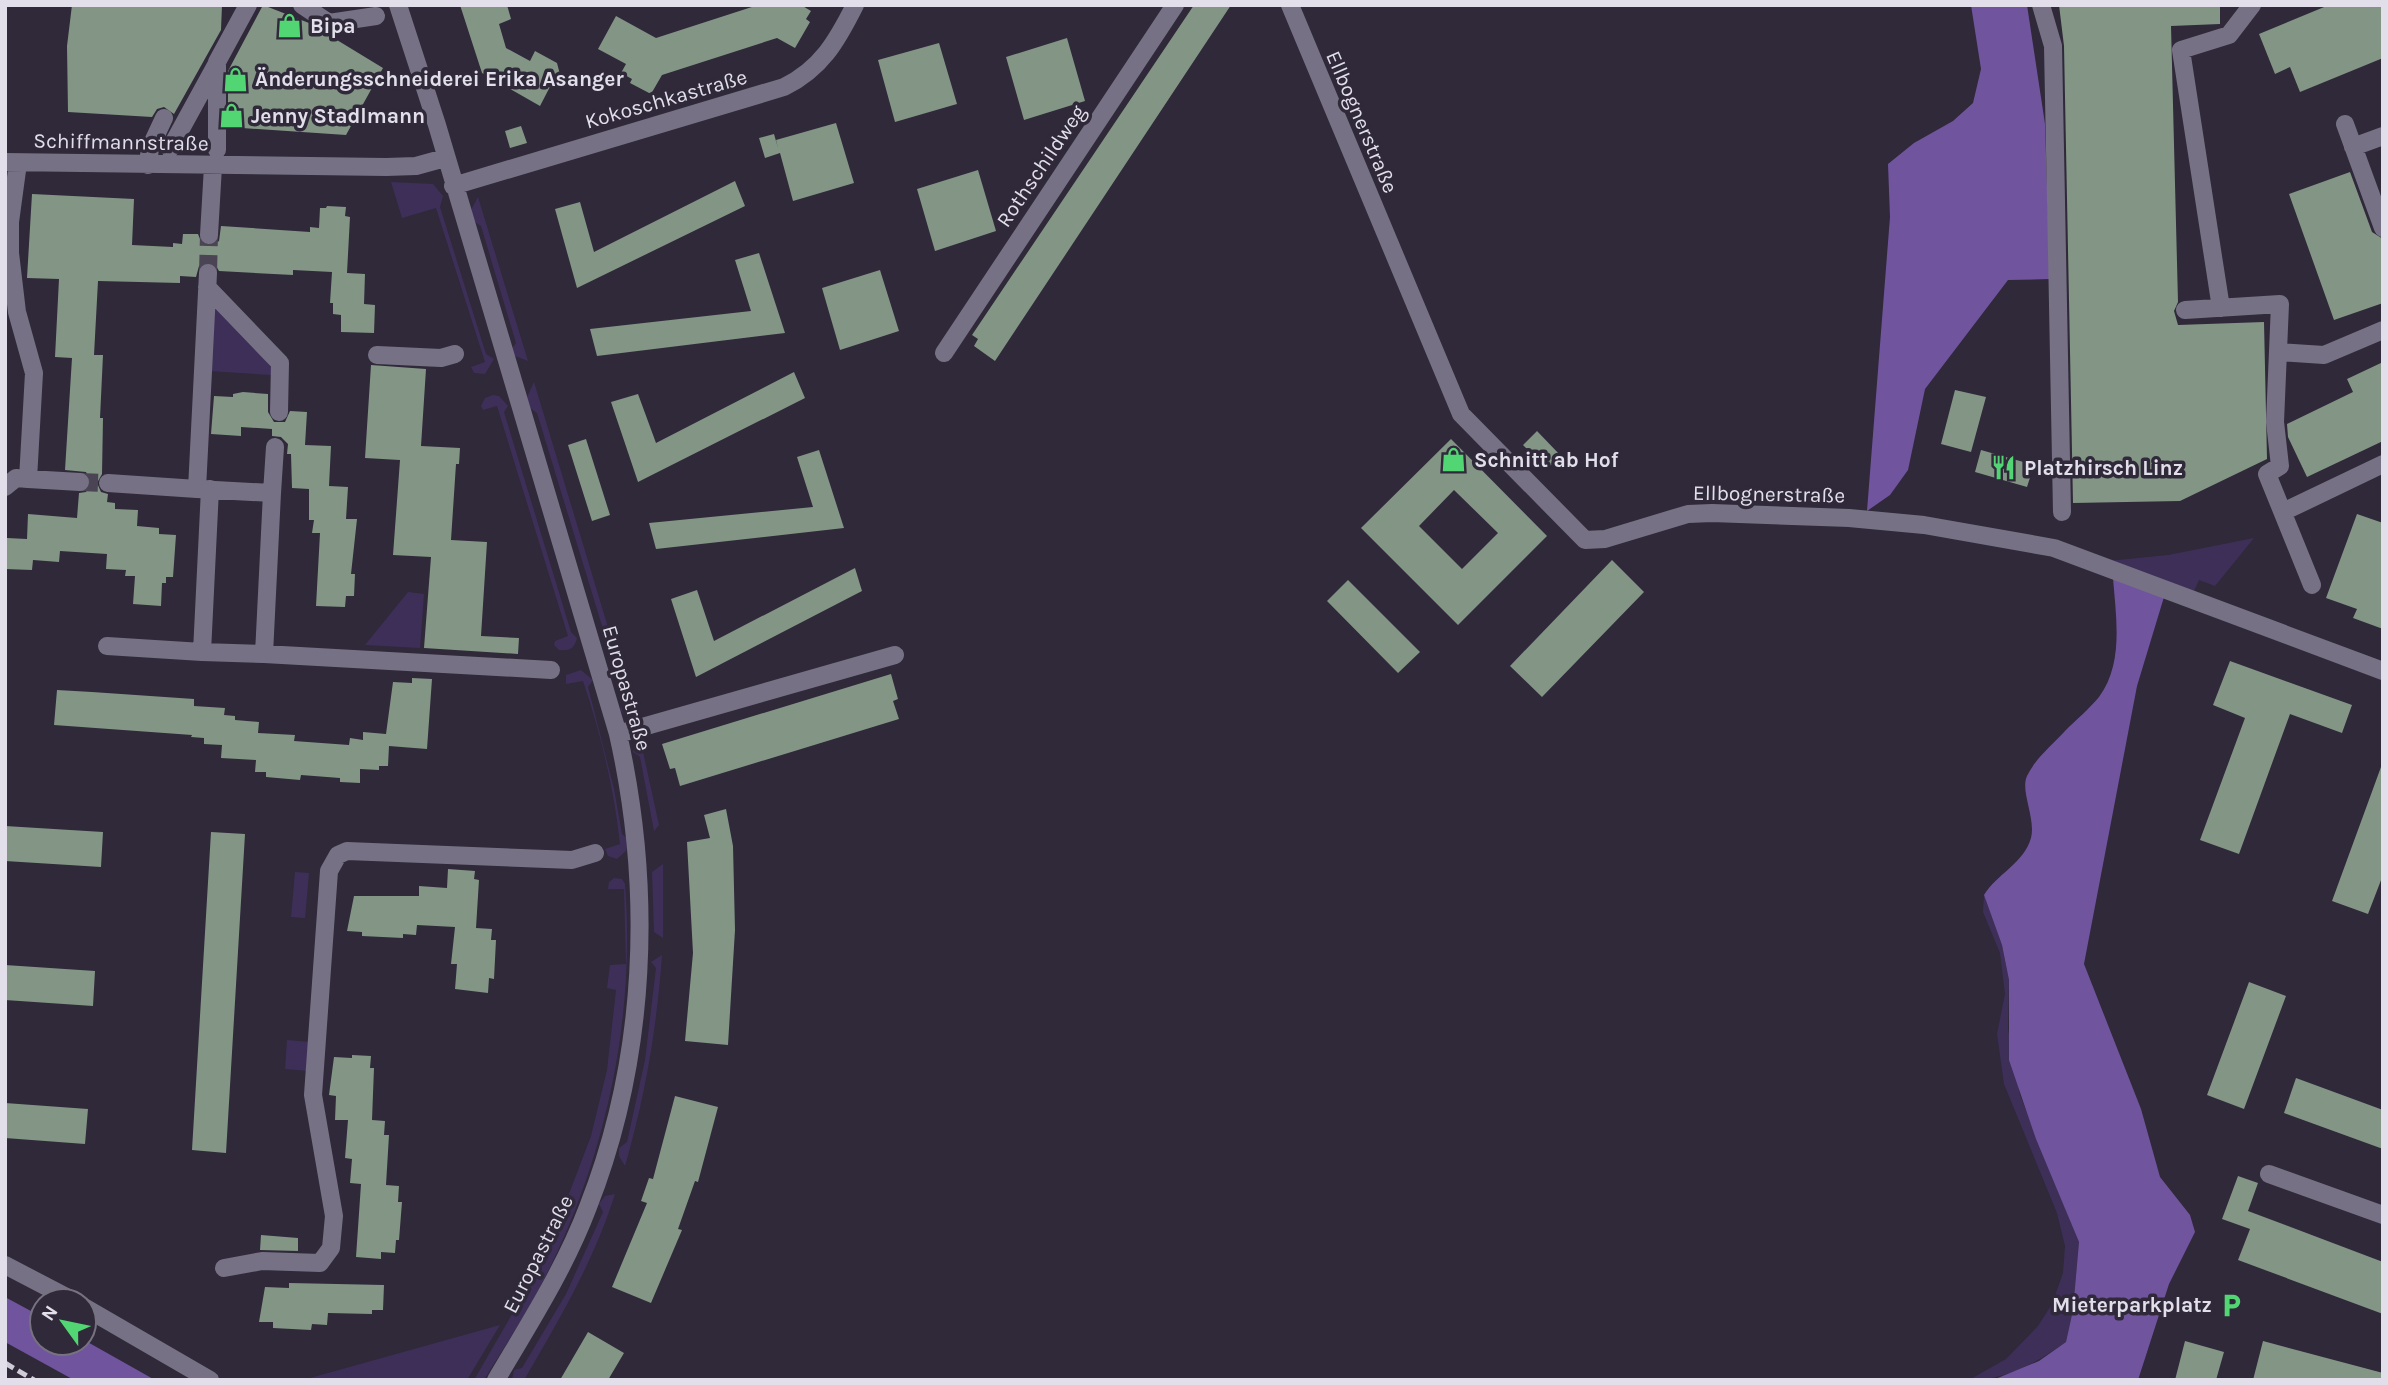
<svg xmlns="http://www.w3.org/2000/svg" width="2388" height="1385" font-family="Karla,sans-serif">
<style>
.green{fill:#3e2f59}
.forest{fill:#70559e}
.building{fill:#839585;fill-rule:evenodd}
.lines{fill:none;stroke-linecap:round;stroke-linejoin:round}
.minor-tunnel{stroke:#4a4454;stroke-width:18;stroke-dasharray:18 9;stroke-linecap:butt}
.minor{stroke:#777185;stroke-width:18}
.rail{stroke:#cfccd7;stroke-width:5;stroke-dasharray:10 5;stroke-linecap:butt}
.labels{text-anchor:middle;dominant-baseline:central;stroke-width:7;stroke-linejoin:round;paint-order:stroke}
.poi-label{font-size:21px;font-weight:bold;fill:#e2dfea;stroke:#2f293a;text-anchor:start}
.street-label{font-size:21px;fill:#e2dfea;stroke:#2f293a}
</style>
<rect width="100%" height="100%" fill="#2f293a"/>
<path class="green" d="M391,182L433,184L443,196L440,207L486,354L494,359L485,374L474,373L471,367L485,362L436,208L402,218Z
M478,197L528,361L515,356L511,350L516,343L481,226L472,220L470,212Z
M213,300L271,367V375L209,371Z
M534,382L636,720L624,715L620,709L625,701L537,413L530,408L527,397Z
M493,395L499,396L508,406L504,412L571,632L577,638C574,649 570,651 559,650L554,645L555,641L568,636L497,406L483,410L481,406L485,398Z
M2254,538L2215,586L2199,580L2192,596L2108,561L2168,555Z
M408,592L424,594L420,648L365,645Z
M581,670L593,680L588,687L614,789L622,834L629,840L626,851L617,859L608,856L605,849L620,844C614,788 601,734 583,681L566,684V675Z
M640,738L659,825L654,831L640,757L633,752L635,742Z
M663,864V938L654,932L652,872Z
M295,872L309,873L305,918L291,917Z
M614,878L622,879L625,884C636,1022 604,1166 539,1289C523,1320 502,1350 484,1380H474L545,1257L591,1136L607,1070L616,990L607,988L610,965L626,964L624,889H608L609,882Z
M1984,895L2002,945L2009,980L2008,1029L2020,1095L2079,1242L2073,1310L2066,1342C2036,1363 2007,1380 1969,1380L2006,1359L2038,1326L2052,1304L2063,1273L2065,1246L2057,1213L2004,1084L1997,1034L2005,994L2000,953L1983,912Z
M662,955C657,1027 645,1097 625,1166L619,1156V1148L627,1142L645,1060L656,968L651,962Z
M287,1040L310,1042L308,1071L285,1069Z
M615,1194C594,1261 559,1320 524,1380H512L514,1370L522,1368L566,1294L603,1212L599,1204L605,1196Z
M500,1325L467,1380H303Z"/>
<path class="forest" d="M1971,5H2027L2045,124L2050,279L2008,280L1925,389L1908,470L1890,495L1867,511L1890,217L1888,164L1914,143L1953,121L1973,103L1981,69Z
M2113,578L2164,597L2137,686L2084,964L2141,1109L2160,1177L2190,1215L2195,1232L2169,1284L2138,1380H1993L2039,1361L2066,1342L2073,1310L2079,1242L2036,1139L2009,1060V980L2002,945L1984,895C1997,874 2024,863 2031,838C2036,818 2020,791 2027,776C2035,759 2052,745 2065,731C2076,720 2089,709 2099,697C2124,663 2116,617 2113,578Z
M5,1297L42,1317V1343H84V1340L155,1380H74L5,1342Z"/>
<path class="building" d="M72,5H222L221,30L174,114L164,107L157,109L152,117L68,112L67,46Z
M263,5L309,23L383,68L346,135L228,127V71Z
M460,5H507L511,19L499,24L506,48L530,61L535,51L557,63L563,86L553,81L540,106L482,73Z
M758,5H801L811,11L806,19L810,22L795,48L777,38L662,75L651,94L630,83L632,79L621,73L626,64L598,49L616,16L656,38Z
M1194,5H1231L995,361L974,346L978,339L972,335Z
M2059,5H2220V24L2171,26L2178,302L2174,311L2178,325L2264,322L2267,459L2180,501L2073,503L2064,46Z
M2329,5H2383V58L2300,92L2290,67L2275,74L2259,34Z
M1067,38L1085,101L1024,120L1006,57Z
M939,43L957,104L895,122L878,60Z
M836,123L854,183L793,201L780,153L765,158L759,138L774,134L778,148L776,140Z
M521,126L527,143L510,148L505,131Z
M978,170L996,231L935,251L917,189Z
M2350,172L2372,232L2383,239V303L2334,320L2289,194Z
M735,181L745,206L577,288L555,209L580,202L594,252Z
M32,194L134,199L132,245L173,247V243L182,244L183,234H198L202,244L213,245L219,241L221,226L310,232V227L319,228L320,208H326L327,206L346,207L345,216L350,217L347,273L365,274L364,304L375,305L374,333L341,332V315L333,314V303H330L332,272L293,270V275L219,271L215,264L208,262L199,266L196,277L180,276V283L98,281L94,355H103L100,418H103L102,474L97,483L101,492L108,494L107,502L115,503V509L138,510L137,526L159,528V534L176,535L173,577H166V583H162L161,606L133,604L135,576H125L126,570L106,569L107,554L60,551L59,562L33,560L32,570L5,569L7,538L27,539L28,514L77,518L79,493L86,492L91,483L86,472L65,470L72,358L55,357L59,279L27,278Z
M759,253L785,333L597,356L590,329L751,311L735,260Z
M880,270L899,331L840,350L822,288Z
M2383,362V441L2307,477L2288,437L2287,424L2353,392L2347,379Z
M371,365L426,369L421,446L460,448L459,464H456L451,540L487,542L481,636L519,638L518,654L424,648L431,557L393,555L400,460L365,458Z
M794,372L805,398L638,482L611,402L638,394L656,443Z
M1955,390L1986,397L1971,452L1941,444Z
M243,392L268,394V412L274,422H285L290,411L307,412L305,445L331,446L329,486L348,487L346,519H357L351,574H355L354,596H346L345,607L316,606L320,533H312L314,520H309V489L292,488L291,454H287L288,444L281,437L272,436V429L241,427V436L211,434L214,396L233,397V394Z
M1537,431L1561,456L1547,469L1523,445Z
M586,439L610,515L592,521L568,445Z
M1451,439L1547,536L1458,625L1361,528ZM1454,490L1498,533L1462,569L1419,526Z
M819,450L844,528L656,549L649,523L813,507L797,457Z
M1981,450L2034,465L2027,487L1975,472Z
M2357,514L2383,523V629L2353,618L2357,609L2326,598Z
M1612,560L1644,592L1542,697L1510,666Z
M855,568L862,591L696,677L671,599L697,590L714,641Z
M1348,580L1420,652L1398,673L1327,601Z
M2230,661L2352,705L2342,733L2290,714L2239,854L2200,840L2245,718L2213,705Z
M891,674L898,699L893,701L899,719L680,786L675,768L670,769L662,744Z
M412,678L432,679L427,749L389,746L388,766H379V770L360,769V783L340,782V778L301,775L300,780L266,777V772H255L256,760L221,758L222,745L204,744V738L191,737L192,735L54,725L57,690L92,692L194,699V706L225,708L224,715L235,716V720L259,722L258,733L295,735L294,741L349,745L350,738L363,740V732L386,734L393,682L412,683Z
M2381,767L2383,875L2368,914L2332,901Z
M726,809L733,846L735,930L728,1045L685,1041L693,953L687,842L710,838L704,815Z
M5,826L103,832L101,867L5,861Z
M211,832L245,834L226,1153L192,1150Z
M448,869L475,871L474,879L479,880L476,928L492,929L491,940H496L494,979L489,978L488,993L455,989L457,964H451L455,927L417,925L416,935L403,934V938L362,936V932L347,931L354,896H419V886L447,888Z
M5,965L95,971L93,1006L5,1000Z
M2249,982L2286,996L2244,1109L2207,1095Z
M352,1055L371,1056L370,1068H374L372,1120L385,1121L384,1135H389L386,1185L399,1186L398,1202H402L399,1240H396L395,1253L381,1252V1259L356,1257L361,1184L350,1183L352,1159L345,1158L348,1120H335L336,1096L329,1095L334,1057L352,1058Z
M2296,1078L2383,1110V1149L2284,1113Z
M675,1096L718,1107L698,1182L695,1181L678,1229L682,1230L651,1303L612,1287L647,1203L641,1201L649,1178L653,1179Z
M5,1103L88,1109L85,1144L5,1138Z
M2238,1176L2258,1183L2248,1211L2383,1262V1314L2238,1260L2250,1229L2222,1219Z
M261,1235L298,1238V1251L260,1250Z
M289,1283L384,1285L383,1310H372V1314L328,1313L327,1325L312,1324L311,1330L273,1328V1322H259L265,1287L289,1288Z
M588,1332L624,1353L608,1380H560Z
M2185,1341L2224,1352L2216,1380H2175Z
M2263,1341L2383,1373V1380H2253Z"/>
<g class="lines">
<path class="minor-tunnel" d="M208,273L209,235
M80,482L108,483"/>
<path class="minor" d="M302,5L329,23L376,16
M398,5L437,125L618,734C653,890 647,1057 588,1207C565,1268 529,1324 496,1380
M1290,5L1461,414L1585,540L1605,539L1688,514L1712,513L1849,518L1924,525L2054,548L2383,671
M2041,5L2053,46L2062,512
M2345,124L2383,228
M2353,147L2383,136
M170,149L216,65
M217,150V62L248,5
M5,162L386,167L416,166L445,158
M18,163L10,222V253L17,312L34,373L28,479L80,482
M148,165L150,148L164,118
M453,186L784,87C821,69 837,41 855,5
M209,235L213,166
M208,273L197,489L272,493L264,654L202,652L210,489
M207,287L280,363L279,412
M2221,308L2181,50L2229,35L2252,5
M2185,310L2280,304L2275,422L2280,466L2267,474L2312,585
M2278,352L2324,355L2383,330
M944,353L1175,5
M377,355L441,358L455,354
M108,483L197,489
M5,487L16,478L28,479
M272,493L275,447
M2285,511L2383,464
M107,646L202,652
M264,654L551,670
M618,734L895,655
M2269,1174L2383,1215
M5,1265L74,1301
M224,1268L262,1261L320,1263L331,1248L334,1216L313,1095L329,871L338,855L347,851L572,860L595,853
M84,1307L210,1380"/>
<path class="rail" d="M5,1363L34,1380"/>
</g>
<defs>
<symbol id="shop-bare" viewBox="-9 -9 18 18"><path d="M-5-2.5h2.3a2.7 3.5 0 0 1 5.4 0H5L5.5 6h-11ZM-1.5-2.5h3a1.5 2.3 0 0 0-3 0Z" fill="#52d673" stroke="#2f293a" stroke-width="2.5" paint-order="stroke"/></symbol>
<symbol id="restaurant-bare" viewBox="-9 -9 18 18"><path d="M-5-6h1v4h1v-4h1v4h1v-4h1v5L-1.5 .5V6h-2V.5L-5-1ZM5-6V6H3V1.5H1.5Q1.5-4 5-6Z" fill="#52d673" stroke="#2f293a" stroke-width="2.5" paint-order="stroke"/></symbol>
<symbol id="parking-bare" viewBox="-9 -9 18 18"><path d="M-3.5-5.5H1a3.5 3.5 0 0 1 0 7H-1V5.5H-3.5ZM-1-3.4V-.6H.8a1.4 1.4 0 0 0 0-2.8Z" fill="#52d673" stroke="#2f293a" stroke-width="2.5" paint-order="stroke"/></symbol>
</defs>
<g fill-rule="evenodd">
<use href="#shop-bare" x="272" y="8" width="35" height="35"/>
<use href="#shop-bare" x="218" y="62" width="35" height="35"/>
<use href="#shop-bare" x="214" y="98" width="35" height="35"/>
<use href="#shop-bare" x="1436" y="442" width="35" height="35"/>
<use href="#restaurant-bare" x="1986" y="450" width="35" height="35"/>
<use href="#parking-bare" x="2214" y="1288" width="35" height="35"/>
</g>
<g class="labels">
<g class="poi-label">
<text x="310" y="26">Bipa</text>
<text x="255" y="79">Änderungsschneiderei Erika Asanger</text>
<text x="251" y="116">Jenny Stadlmann</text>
<text x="1474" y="460">Schnitt ab Hof</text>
<text x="2024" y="468">Platzhirsch Linz</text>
<text x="2212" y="1305" text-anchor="end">Mieterparkplatz</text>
</g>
<g class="street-label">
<text transform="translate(666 99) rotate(-16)">Kokoschkastraße</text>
<text transform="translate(1362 122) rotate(67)">Ellbognerstraße</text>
<text transform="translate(121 142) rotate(1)">Schiffmannstraße</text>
<text transform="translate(1041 166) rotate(-56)">Rothschildweg</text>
<text transform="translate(1769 494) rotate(1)">Ellbognerstraße</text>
<text transform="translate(627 688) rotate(74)">Europastraße</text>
<text transform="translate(538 1254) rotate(-63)">Europastraße</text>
</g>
</g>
<rect width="2388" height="1385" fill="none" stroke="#e2dfea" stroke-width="14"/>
<g transform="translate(63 1322) rotate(303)"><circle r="33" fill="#2f293a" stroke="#777280" stroke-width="2"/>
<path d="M0-5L12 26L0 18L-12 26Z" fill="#52d673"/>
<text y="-10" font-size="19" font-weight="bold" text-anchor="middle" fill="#e2dfea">N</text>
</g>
</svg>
